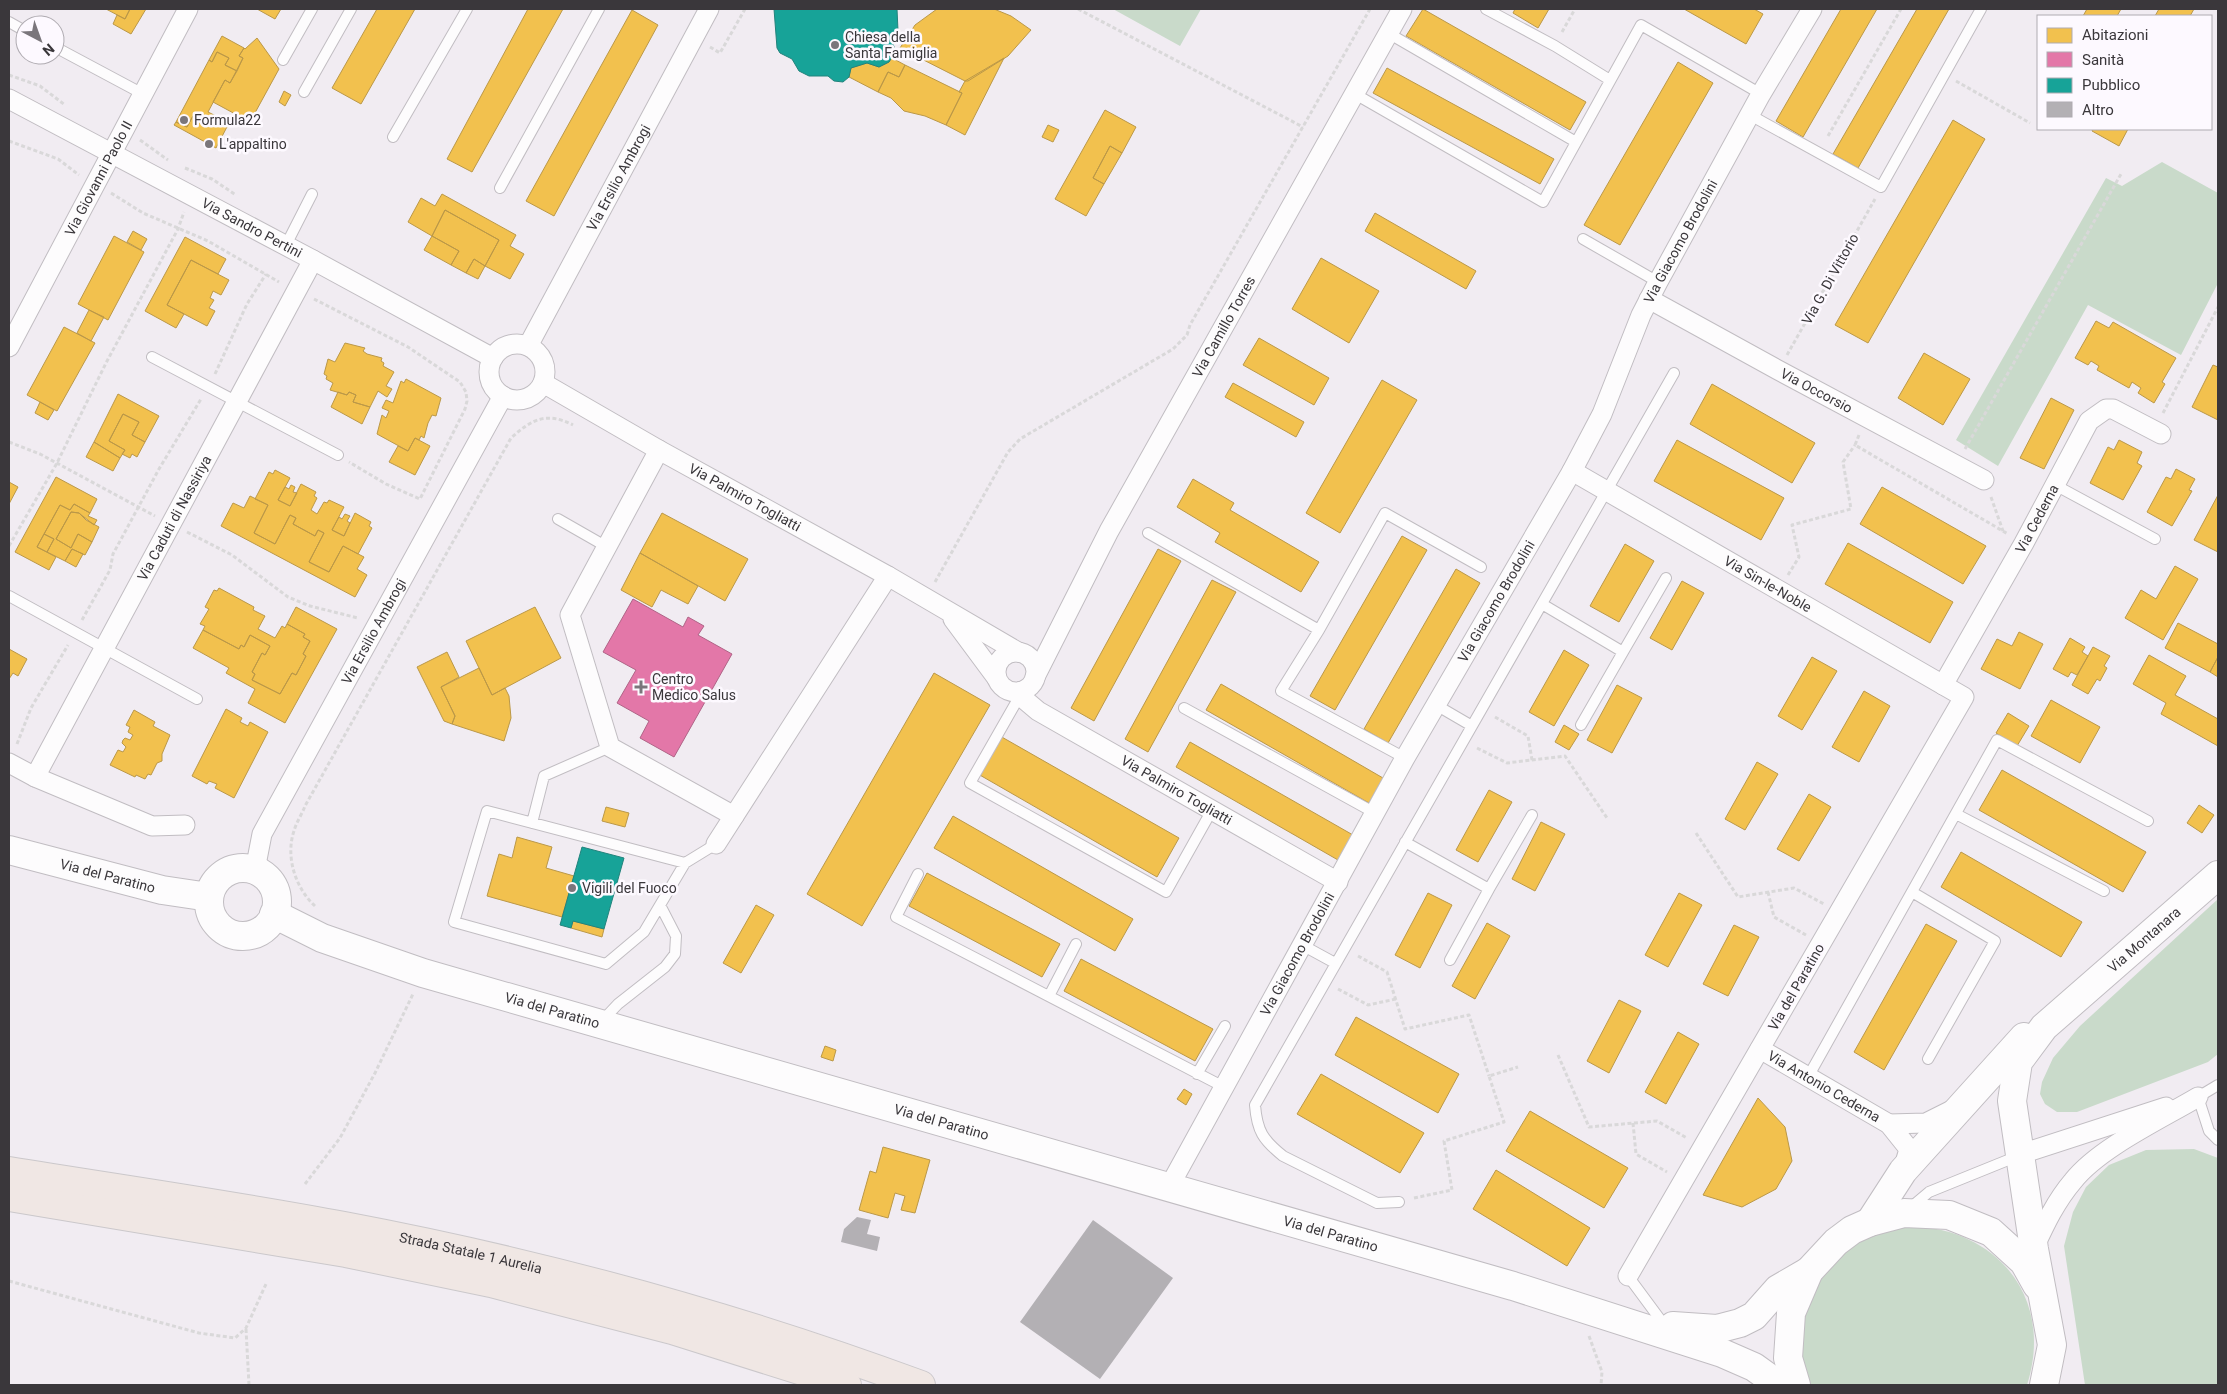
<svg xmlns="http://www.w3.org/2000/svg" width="2227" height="1394" font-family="Roboto,sans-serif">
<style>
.green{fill:#c9daca}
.homes{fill:#f2c14e;stroke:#bb9848}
.health{fill:#e377a8;stroke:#b06487}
.public{fill:#17a398;stroke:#22837c}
.building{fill:#b3b0b4}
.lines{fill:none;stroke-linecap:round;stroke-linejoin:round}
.service-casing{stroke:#c1bdc2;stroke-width:12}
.minor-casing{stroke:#c1bdc2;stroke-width:21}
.secondary-casing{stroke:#c1bdc2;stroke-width:30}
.trunk-casing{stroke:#cbc8cb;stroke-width:30}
.path{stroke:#d9d8d9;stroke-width:3;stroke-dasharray:4 2.5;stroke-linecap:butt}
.service{stroke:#fdfcfd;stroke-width:10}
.minor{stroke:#fdfcfd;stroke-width:19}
.secondary{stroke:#fdfcfd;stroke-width:28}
.trunk{stroke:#f0e7e4;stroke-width:28}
.poi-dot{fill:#7a767b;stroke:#fdf9ff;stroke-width:2}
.labels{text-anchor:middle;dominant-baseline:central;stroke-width:5;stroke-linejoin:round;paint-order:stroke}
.poi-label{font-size:14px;fill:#3a373b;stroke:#fdf9ff;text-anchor:start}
.street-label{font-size:14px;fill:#3a373b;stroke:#fdf9ff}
</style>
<rect width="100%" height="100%" fill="#f1ecf2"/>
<path class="green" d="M1113,9H1201L1180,46Z
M2162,162L2218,193V283L2181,355L2088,305L1998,466L1956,440L2106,178L2122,186Z
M2218,899V1054L2208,1062L2077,1112H2057L2045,1104L2040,1094L2042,1082L2053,1058L2080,1026Z
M2194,1149L2218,1158V1385H2085L2064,1246L2073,1212L2086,1187L2109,1165L2146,1150Z
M1912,1226C2000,1230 2054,1300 2027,1385H1804L1801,1378L1799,1319L1826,1267L1856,1242L1892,1228Z"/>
<path class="homes" d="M106,9H130L125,19Z
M130,9H146L131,34L113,24L117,15L125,19Z
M257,9H281L275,19Z
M377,9H415L361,104L332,88Z
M528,9H563L472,172L447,159Z
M937,9H994L1011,16L1031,30L1008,56L968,81H965L900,48L915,25Z
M1423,9L1586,102L1570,130L1406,36Z
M1515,9H1549L1538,28L1513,13Z
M1684,9H1754L1763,14L1746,44Z
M1841,9H1877L1803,137L1776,121Z
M1917,9H1949L1858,168L1833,154Z
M2087,9H2121L2117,16H2083Z
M2159,9H2194L2190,16H2155Z
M632,10L658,25L554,216L526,201Z
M222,36L244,48L239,56L243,58L237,71L225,65L229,58L217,52L212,62L209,60Z
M257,38L279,69L250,122L213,102L225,80L230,83L243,58L239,56L244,48L245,49Z
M217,52L229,58L225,65L237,71L230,83L225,80L208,112L216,116L211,125L193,116L187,127L176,122L209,60L212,62Z
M892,58L905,65L899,77L888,72L878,92L849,77L851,68L867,63L879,67L889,62Z
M1004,58L965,135L946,125L962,93L959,92L965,81Z
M1678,62L1713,83L1620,245L1584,225Z
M905,65L962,93L946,125L925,116L904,111L891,98L878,92L888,72L899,77Z
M1387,68L1554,159L1540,184L1373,93Z
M284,91L291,95L285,106L279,102Z
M1105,110L1136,127L1122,153L1110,146L1093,178L1104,184L1086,216L1055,199Z
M193,116L211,125L216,116L229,123L216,148L174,125L176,122L187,127Z
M1953,120L1985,139L1868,343L1835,325Z
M1048,125L1059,130L1053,142L1042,137Z
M2093,129H2128L2119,146L2092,131Z
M1110,146L1122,153L1104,184L1093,178Z
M442,194L516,235L510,246L524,254L510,279L485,266L499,240L445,210L432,236L408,222L421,198L435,206Z
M445,210L499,240L485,266L474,259L466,273L451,265L459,251L432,236Z
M1375,213L1476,271L1466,289L1365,231Z
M133,231L147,239L141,250L127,242Z
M114,236L144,252L108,320L78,304Z
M432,236L459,251L451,265L424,250Z
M185,237L226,259L218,274L191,260L167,305L184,314L176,328L145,311Z
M1321,258L1379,291L1349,343L1292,309Z
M474,259L485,266L478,279L466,273Z
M191,260L229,280L221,295L213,291L210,298L214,300L209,308L215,311L207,326L167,305Z
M89,310L104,317L91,341L77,333Z
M2096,321L2109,328L2113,322L2176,358L2162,382L2165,384L2154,403L2138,393L2141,388L2132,382L2129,388L2097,370L2099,366L2091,361L2088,365L2075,358Z
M64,327L95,343L57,411L27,395Z
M1259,338L1329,378L1314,405L1243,365Z
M345,343L365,348L363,351L367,354L382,358L381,361L384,363L383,366L394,372L386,386L392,389L387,397L378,391L370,407L353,402L356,395L349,392L347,395L330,390L333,383L326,379L327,376L324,374L328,359L335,362Z
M1924,353L1970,379L1943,425L1898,398Z
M2213,365L2218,367V420L2192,407Z
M406,379L441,398L436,416L432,415L428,423L424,438L421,436L419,440L415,438L408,451L377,434L382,415L386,418L389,411L382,408L386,400L393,403L401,381L404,383Z
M1382,380L1417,400L1340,533L1306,513Z
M1233,383L1304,422L1296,437L1225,397Z
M1712,384L1815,443L1792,483L1690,424Z
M338,392L347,395L349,392L356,395L353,402L370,407L362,424L331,407Z
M118,394L159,416L145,442L132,435L139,422L123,414L109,441L125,450L120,458L94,442Z
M2051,398L2074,410L2044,469L2020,458Z
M40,402L54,410L48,420L35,413Z
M123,414L139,422L132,435L145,442L137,457L132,454L130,458L122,454L125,450L109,441Z
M415,438L430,446L415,475L389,462L398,446L408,451Z
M1677,440L1784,498L1761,540L1654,481Z
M2119,440L2142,452L2137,463L2142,466L2123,500L2090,483L2108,447L2114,450Z
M94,442L120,458L113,471L86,457Z
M2176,469L2195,479L2189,490L2192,491L2172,526L2147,512L2166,477L2171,479Z
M275,470L290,478L278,500L290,506L301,484L316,492L314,496L317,498L311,510L317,514L324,502L327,503L329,500L344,507L332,530L344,536L355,513L371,522L369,526L372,528L358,554L343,546L329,572L309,562L324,533L318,530L315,536L293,524L296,518L290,515L275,544L254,533L268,505L255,499L269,472L273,474Z
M56,477L97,499L90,513L74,504L70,510L60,505L37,547L56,557L49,570L15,552Z
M1193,479L1234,503L1230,510L1319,562L1301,592L1215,542L1220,533L1177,507Z
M9,482L18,487L9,504Z
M291,485L295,487L293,492L297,493L290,506L278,500L285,487L289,489Z
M1882,487L1986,546L1963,584L1860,524Z
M2218,495V552L2194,540Z
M250,496L268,505L254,533L275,544L290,515L296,518L293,524L315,536L318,530L324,533L309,562L329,572L343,546L364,557L357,569L367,575L355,597L221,526L233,503L244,508Z
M74,504L90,513L88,516L97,520L94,525L79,513L71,512L56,539L71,548L78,534L92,542L85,555L72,549L65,561L47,552L54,539L44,534L60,505L70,510Z
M71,512L79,513L86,520L99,527L92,542L78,534L71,548L56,539Z
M662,513L748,559L725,601L640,553Z
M345,514L350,516L347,521L350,523L344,536L332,530L339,517L342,519Z
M44,534L54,539L47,552L37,547Z
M1402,536L1427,550L1335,710L1310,696Z
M1848,543L1953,602L1930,643L1825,584Z
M1625,544L1654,561L1619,622L1590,606Z
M72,549L83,554L76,567L65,561Z
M1158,549L1181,561L1094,721L1071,708Z
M640,553L698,586L688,604L661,590L652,607L621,590Z
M2175,566L2198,579L2163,640L2125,618L2141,590L2156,599Z
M1456,569L1480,583L1388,743L1364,729Z
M1212,580L1236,592L1148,752L1125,739Z
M1682,581L1704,593L1672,650L1650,638Z
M219,588L254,607L253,610L265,616L258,629L275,638L282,626L285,628L287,624L305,634L303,637L310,641L303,654L306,656L296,675L292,673L280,694L252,680L255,674L252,672L262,653L265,655L270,646L250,635L244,647L241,645L239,649L203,630L205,626L200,624L209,609L205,607L214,590L217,591Z
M296,607L337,629L285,723L248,703L255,689L226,673L229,668L193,648L203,630L239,649L241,645L244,647L250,635L270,646L265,655L262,653L252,672L255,674L252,680L280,694L292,673L296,675L306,656L303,654L310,641L303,637L305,634L287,624Z
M535,607L561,658L492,695L466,641Z
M2178,623L2218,644V657L2210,672L2165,648Z
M2019,632L2043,644L2020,689L1981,669L1997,639L2012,646Z
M2070,638L2085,647L2082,652L2088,656L2077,675L2071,672L2068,677L2053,669Z
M2093,647L2110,656L2104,666L2107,668L2100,681L2097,679L2088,694L2072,685Z
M9,649L27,659L18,676L13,673L9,679Z
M1564,650L1589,665L1554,726L1529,712Z
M447,652L459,677L441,687L455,716L452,724L444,721L417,667Z
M2149,655L2186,676L2175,695L2218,719V746L2161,714L2166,703L2133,684Z
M1812,657L1837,671L1802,730L1778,716Z
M2218,657V677L2210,672Z
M479,668L492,695L505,688L509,696L511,718L504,741L452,724L455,716L441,687Z
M934,673L990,705L862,926L807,894Z
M1221,684L1383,778L1369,803L1206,710Z
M1617,685L1642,698L1612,753L1587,740Z
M1864,691L1890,706L1859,762L1832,747Z
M2051,700L2100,727L2080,763L2031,736Z
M226,709L242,718L240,722L248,726L250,722L268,732L234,798L215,788L217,784L209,781L207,784L192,776Z
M134,710L155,722L153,726L170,735L162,754V761L157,763L151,775L148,774L145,779L136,775L135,777L110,765L118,750L123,752L126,747L122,743L123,740L125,738L130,740L133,735L128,732L130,727L126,725Z
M2008,713L2029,726L2017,746L1996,733Z
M1564,725L1579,734L1569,750L1555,742Z
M1000,736L1179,838L1157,877L978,774Z
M1190,742L1353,835L1338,860L1176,767Z
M1757,762L1778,774L1745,830L1725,819Z
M2002,770L2146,852L2123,892L1979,810Z
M1489,790L1512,802L1478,862L1456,850Z
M1809,794L1831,807L1799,861L1777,849Z
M2199,805L2214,815L2202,833L2187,823Z
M606,807L629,813L625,827L602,821Z
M953,816L1133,919L1115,951L934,848Z
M1541,822L1565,834L1535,891L1512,879Z
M517,837L552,847L546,868L574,876L562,917L487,896L499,854L512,858Z
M1961,852L2082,922L2061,957L1941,887Z
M927,873L1060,944L1042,977L909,906Z
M1428,893L1452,905L1420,968L1395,955Z
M1679,893L1702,905L1668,967L1645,955Z
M756,905L774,915L741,973L723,963Z
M573,921L604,929L602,937L571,928Z
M1487,923L1510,936L1475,999L1452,986Z
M1926,924L1957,941L1884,1070L1854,1052Z
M1734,925L1759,937L1728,996L1703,984Z
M1081,959L1213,1029L1195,1061L1064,991Z
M1619,1000L1641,1011L1609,1073L1587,1061Z
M1356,1017L1459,1074L1438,1113L1335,1055Z
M1678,1032L1699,1044L1666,1104L1645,1092Z
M825,1046L836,1050L833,1061L821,1057Z
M1321,1074L1424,1133L1400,1173L1297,1114Z
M1184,1089L1192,1094L1186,1105L1177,1099Z
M1758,1098L1785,1127L1792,1161L1776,1189L1742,1207L1703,1195Z
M1530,1111L1628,1168L1604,1208L1506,1151Z
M883,1147L930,1160L915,1213L901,1210L905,1196L895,1193L888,1218L859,1210L870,1171L876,1173Z
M1496,1170L1590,1228L1567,1266L1473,1209Z"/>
<path class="health" d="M633,599L683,627L688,617L704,626L698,635L732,654L674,757L640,738L649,721L617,703L636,670L603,652Z"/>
<path class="public" d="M774,9H897L898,31L891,37L894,47L893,55L889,62L879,67L867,63L851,68L849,77L843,82L834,81L828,76H809L799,71L792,59L780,53L777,48Z
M582,847L624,858L604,929L573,921L571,928L560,925Z"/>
<path class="building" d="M857,1217L871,1220L867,1234L880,1237L877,1251L841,1242L844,1229Z
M1093,1220L1173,1278L1100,1379L1020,1322Z"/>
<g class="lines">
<defs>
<path id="service" d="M1486,9L1555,46L1610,80
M9,22L25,31
M1388,33L1576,142
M55,47L143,94
M283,60L312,9
M304,92L351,9
M1355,94L1543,202L1641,25L1761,94
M1750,115L1881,187L1981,9
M393,137L467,9
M500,188L599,9
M1583,239L1658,282
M286,245L312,194
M152,357L338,455
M2055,485L2155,539
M558,519L607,547
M1148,533L1319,630
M9,596L197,699
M1542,604L1623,652L1581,725
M1623,652L1666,578
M1022,692L970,783L1166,892L1212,810
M1436,705L1472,726
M1184,708L1375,813
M1405,758L1281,691L1319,630L1385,513L1481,567
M1956,814L2104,891
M532,823L544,776L610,747
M1405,842L1489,889L1450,960
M685,863L487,811L454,922L606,964L644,932L685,863L716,844
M918,874L896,917L1224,1087
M1489,889L1532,815
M1912,892L1995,941L1928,1059
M1302,945L1335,963
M1049,996L1076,944
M601,1022L618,1004L665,967L675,954L676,936L660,905
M1197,1074L1225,1026
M1808,1077L1997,740L2148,821
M2218,1085L2198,1097L2209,1131L2218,1140
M1399,1202L1377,1203L1283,1156C1263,1140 1257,1131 1255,1105L1674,373
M1910,1208L1929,1192L2018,1156
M1628,1276L1665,1326"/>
<g id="minor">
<path id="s1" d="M9,99L313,260L493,358"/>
<path id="s2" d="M1649,299L1778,370L1984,480"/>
<circle cx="517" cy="372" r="28"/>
<path id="s3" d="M528,346L709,9"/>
<path id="s4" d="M9,347L188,9"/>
<path id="s5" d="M543,383L659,450L888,576L1018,652"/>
<path d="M659,450L570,615L610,747L734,816"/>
<path id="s6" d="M1572,471L1964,697L1628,1276"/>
<path d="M953,619L996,677"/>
<circle cx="1016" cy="672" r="20"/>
<path id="s7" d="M1035,677L1109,531L1402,9"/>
<path id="s8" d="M1943,685L2024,543L2089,421L2106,409H2113L2161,434"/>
<path id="s9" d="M1022,691L1025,700L1038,711L1338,882"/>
<path d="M9,763L35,777L152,826L185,825"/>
<path id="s10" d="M35,777L313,260"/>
<path d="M716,844L888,576"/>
<path id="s11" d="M255,870L262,834L503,396"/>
<path id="s12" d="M1760,1049L1889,1124L1909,1149L1903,1170"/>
<path d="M1889,1124L1926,1123L1952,1110"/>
<path d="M2021,1154L2166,1107"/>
<path id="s13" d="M1169,1187L1405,758L1572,471L1602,414L1641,315L1658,282L1761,94L1812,9"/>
<path d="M2034,1248C2045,1224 2056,1201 2073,1181C2099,1148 2161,1119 2198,1097"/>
</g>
<g id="secondary">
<path id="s14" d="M9,850L162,890L209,897"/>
<circle cx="243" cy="902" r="34"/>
<path id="s15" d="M274,914L322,938L423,973L1513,1286L1722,1353L1754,1367L1779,1385"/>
<path d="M1870,1222L1903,1171L2024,1037"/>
<path d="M1673,1326L1717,1329L1740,1323L1754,1316L1778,1289L1809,1271"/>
<path d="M1796,1385L1788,1358L1791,1313L1809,1271L1836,1242L1852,1230L1870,1222L1904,1213L1949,1215L1991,1232L2024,1262L2037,1285"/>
<path id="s16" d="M2044,1385L2052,1345L2034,1249L2012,1101L2018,1062L2044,1027L2218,875"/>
</g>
<g id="trunk">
<path id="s17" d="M9,1171C120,1189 233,1205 344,1226C540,1263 734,1316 921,1385"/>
<path d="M9,1197L346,1253L491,1283L672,1330L847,1385"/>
</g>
</defs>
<use href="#service" class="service-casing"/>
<use href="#minor" class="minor-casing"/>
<use href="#secondary" class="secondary-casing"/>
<use href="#trunk" class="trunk-casing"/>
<path class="path" d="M1078,9L1303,127
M1562,32L1575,9
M710,47L720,53L745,9
M9,75L40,86L65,105
M1956,81L2030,123
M1828,136L1901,9
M140,140L168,160
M9,141L58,159L79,175
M185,168L212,179L236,195
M111,193L143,213L208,241L279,282
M314,299L408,347L460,382L466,392L467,401L465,409L420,499L386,484L349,462
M1787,355L1875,199
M215,374L247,304L266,274
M2163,413L2218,307
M1859,435L1855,445L2008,534
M9,442L40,454L155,516
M1965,449L2121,174
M1991,497L2003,531
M187,532L232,555L288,597L310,606L358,618
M9,546L57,463L106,363L178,229L184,212
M1788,575L1799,557L1792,525L1851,509L1843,462L1855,445
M935,582L1008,452L1020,439L1173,349L1187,335L1190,325L1370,9
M82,620L110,570L113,554L159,469L201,399
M1495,717L1528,736L1532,760
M17,744L31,708L68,645
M1477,748L1507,763L1565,756L1607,818
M1696,833L1738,897L1794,888L1824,904
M1768,892L1774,917L1806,935
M315,906C296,889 285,857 294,831C296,823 302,814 305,806L511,438C531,420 546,411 573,425
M1358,956L1387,972L1405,1029L1469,1015L1489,1076
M1338,989L1368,1005L1396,999
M1558,1055L1589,1127L1657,1121L1687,1138
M1633,1123L1636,1154L1667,1172
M305,1184L340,1138L375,1073L413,994
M1414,1198L1452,1190L1444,1141L1504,1122L1489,1076L1518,1067
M9,1281L199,1333L235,1338L246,1328L266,1284
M246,1329L249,1385
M1589,1336L1602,1372L1601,1385"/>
<use href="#service" class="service"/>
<use href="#minor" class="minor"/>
<use href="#secondary" class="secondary"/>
<use href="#trunk" class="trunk"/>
</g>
<g class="poi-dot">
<circle cx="835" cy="45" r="5"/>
<circle cx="184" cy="120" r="5"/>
<circle cx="209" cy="144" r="5"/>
<path d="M638.5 679.5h5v5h5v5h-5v5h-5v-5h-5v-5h5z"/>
<circle cx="572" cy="888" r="5"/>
</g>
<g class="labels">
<g class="poi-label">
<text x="845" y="37">Chiesa della<tspan x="845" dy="16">Santa Famiglia</tspan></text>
<text x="194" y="120">Formula22</text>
<text x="219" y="144">L'appaltino</text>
<text x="652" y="679">Centro<tspan x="652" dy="16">Medico Salus</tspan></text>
<text x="582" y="888">Vigili del Fuoco</text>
</g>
<g class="street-label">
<text stroke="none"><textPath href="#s4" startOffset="191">Via Giovanni Paolo II</textPath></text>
<text stroke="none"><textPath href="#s3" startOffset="191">Via Ersilio Ambrogi</textPath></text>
<text stroke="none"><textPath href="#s1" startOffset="275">Via Sandro Pertini</textPath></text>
<text stroke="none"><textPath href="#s13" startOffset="1076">Via Giacomo Brodolini</textPath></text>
<text transform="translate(1830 279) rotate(-61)">Via G. Di Vittorio</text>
<text stroke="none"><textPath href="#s7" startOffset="398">Via Camillo Torres</textPath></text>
<text stroke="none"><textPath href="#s2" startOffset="191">Via Occorsio</textPath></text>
<text stroke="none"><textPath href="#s5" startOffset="232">Via Palmiro Togliatti</textPath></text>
<text stroke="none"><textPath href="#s8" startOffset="191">Via Cederna</textPath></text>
<text stroke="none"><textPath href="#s10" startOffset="294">Via Caduti di Nassiriya</textPath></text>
<text stroke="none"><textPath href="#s6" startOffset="226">Via Sin-le-Noble</textPath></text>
<text stroke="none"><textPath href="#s13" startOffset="671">Via Giacomo Brodolini</textPath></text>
<text stroke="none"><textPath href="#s11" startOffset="268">Via Ersilio Ambrogi</textPath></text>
<text stroke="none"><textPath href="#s9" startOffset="186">Via Palmiro Togliatti</textPath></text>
<text stroke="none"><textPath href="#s14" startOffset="102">Via del Paratino</textPath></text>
<text stroke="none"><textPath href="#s16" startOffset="504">Via Montanara</textPath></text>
<text stroke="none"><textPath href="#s13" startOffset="266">Via Giacomo Brodolini</textPath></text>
<text transform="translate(1796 987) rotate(-60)">Via del Paratino</text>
<text stroke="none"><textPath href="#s15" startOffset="295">Via del Paratino</textPath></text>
<text stroke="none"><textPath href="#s12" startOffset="74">Via Antonio Cederna</textPath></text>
<text stroke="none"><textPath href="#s15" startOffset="700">Via del Paratino</textPath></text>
<text stroke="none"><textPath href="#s15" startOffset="1105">Via del Paratino</textPath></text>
<text stroke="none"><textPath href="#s17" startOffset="469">Strada Statale 1 Aurelia</textPath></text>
</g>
</g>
<rect width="2227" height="1394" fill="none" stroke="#3a373b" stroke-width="20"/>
<rect x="2037" y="15" width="175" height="115" fill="#fdf9ff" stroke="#afabb1"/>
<rect x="2047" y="28" width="25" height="15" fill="#f2c14e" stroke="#afabb1"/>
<text x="2082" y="40" font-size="15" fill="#3a373b">Abitazioni</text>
<rect x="2047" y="52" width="25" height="15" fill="#e377a8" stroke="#afabb1"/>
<text x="2082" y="65" font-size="15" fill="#3a373b">Sanità</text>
<rect x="2047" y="78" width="25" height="15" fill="#17a398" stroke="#afabb1"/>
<text x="2082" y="90" font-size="15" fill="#3a373b">Pubblico</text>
<rect x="2047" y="102" width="25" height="15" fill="#b3b0b4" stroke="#afabb1"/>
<text x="2082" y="115" font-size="15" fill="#3a373b">Altro</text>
<g transform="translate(40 40) rotate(139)"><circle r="24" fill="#fdf9ff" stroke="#afabb1"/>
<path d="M0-4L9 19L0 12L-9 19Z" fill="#7a767b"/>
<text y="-8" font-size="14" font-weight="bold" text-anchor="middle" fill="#3a373b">N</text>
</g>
</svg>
